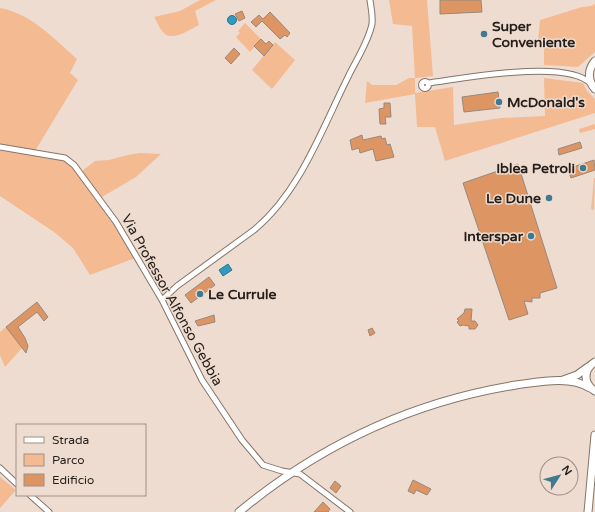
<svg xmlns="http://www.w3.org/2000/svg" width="595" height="512" font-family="'Varela Round',sans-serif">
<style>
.green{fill:#f4ba92}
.water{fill:#319ac1;stroke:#2d758f}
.building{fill:#dd9663;stroke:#98887d}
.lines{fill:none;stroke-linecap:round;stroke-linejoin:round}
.street-casing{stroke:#847469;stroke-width:7}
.secondary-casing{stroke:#847469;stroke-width:9}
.street{stroke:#fff;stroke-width:5}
.secondary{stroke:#fff;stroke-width:7}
.poi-dot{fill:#3f7a93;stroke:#eedcd0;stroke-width:1.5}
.labels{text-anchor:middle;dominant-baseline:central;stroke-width:3;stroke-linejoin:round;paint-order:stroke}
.poi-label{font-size:14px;font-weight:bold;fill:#251e1a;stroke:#eedcd0;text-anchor:start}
.street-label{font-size:14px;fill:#251e1a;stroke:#eedcd0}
</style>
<rect width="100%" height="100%" fill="#eedcd0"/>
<path class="green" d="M200,0H216L195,11L199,25C191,29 172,42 164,33C160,30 157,21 154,17L180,11Z
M389,0H427L433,76L415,78V93L453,87L454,125L501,118L545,116L544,78L583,83L587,91L595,99V113L445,161L435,127H417L415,94L365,103L367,81L372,85H396L409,78H415L412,26L393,24Z
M595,4V52L578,67L544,65V41L538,40L540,20L582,7L591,6Z
M0,8C32,14 53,38 77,59L70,73L78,80L35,151L0,145Z
M245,23L261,39L250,52L236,37L240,33L238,31Z
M275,42L295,60L272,89L252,70Z
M595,124V129L580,133L579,129Z
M0,150L62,160L70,163L106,212L135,258L90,275L73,248L54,232L0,196Z
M140,153L161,154L136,177L102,197L82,171L95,161L109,160L128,155Z
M594,178H595L594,210L591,209Z
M6,327L22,348L5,367L0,355V332Z
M0,477L16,490L0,508Z"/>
<path class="water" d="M227.5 20a4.5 4.5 0 1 1 9 0a4.5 4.5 0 1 1-9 0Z
M228,264L232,270L223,276L219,270Z"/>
<path class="building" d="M440,0H481L482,12L440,14Z
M242,11L245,18L239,21L235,14Z
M270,12L290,33L287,37L285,35L280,39L262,21L256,27L251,22L259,15L263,19Z
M261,39L266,44L269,41L273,45L264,56L254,46Z
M234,48L240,54L231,64L225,58Z
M498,92L500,108L464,112L462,97Z
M384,103H390L391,117H385L386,124H380L379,109L384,108Z
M362,135L363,140L381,136L382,139L385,138L387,145L390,144L394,157L376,161L373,149L360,153L359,148L352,150L350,140Z
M580,142L582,148L559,155L558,149Z
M594,160L595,170L571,178L569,173L574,171L573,167Z
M518,164L557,288L540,293V298H532V302L524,301L528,314L509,320L463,183Z
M209,277L215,285L191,303L185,295Z
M37,302L48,317L44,321L37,312L18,327L25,338L28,346L26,353L6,327Z
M465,309H472L471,321H475L478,325L475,329H469V326L463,325L460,326L457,322L459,321L457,319L464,313Z
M214,315L215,322L198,326L195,321Z
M372,328L375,333L370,336L368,330Z
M413,480L431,489L427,495L416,490L414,494L408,491Z
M335,481L341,486L336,493L330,488Z
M323,502L330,509L328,512H314Z"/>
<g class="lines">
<defs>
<path id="street" d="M421.5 85a3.5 3.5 0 1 1 7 0a3.5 3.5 0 1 1-7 0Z
M428,83C460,79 568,58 591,84
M0,147L65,158L74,165L116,222L162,300L202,380L242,440L263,465L282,471L300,474L350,512
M162,300L177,286L254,230C300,192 322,129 348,77C356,60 368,43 372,24C373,16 371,8 370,0
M0,468L17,484
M30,495L49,512"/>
<path id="secondary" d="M595,61C588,69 587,80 595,89
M595,362C583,369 583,384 595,391
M563,380L577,375L588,367
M239,512C321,444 411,402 516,385C539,382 570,375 590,388
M588,512L595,435"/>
</defs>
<use href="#street" class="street-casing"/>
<use href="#secondary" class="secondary-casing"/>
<use href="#street" class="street"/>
<use href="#secondary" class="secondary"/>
</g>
<g class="poi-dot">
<circle cx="484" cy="34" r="4"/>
<circle cx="499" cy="102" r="4"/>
<circle cx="583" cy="168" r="4"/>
<circle cx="549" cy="198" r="4"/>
<circle cx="531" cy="236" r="4"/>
<circle cx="200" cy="294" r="4"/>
</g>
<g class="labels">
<g class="poi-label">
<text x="492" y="26">Super<tspan x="492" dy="16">Conveniente</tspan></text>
<text x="507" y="102">McDonald's</text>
<text x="575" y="168" text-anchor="end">Iblea Petroli</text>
<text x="541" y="198" text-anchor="end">Le Dune</text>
<text x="523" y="236" text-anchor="end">Interspar</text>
<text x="208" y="294">Le Currule</text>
</g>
<g class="street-label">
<text transform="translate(172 300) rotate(61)">Via Professor Alfonso Gebbia</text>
</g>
</g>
<rect x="16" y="424" width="130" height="72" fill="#eedcd0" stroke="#9e9087"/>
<rect x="24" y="437" width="20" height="6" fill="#ffffff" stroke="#9e9087"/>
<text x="52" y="444" font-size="12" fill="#251e1a">Strada</text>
<rect x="24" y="454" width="20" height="12" fill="#f4ba92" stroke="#9e9087"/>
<text x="52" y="464" font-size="12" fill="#251e1a">Parco</text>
<rect x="24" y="474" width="20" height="12" fill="#dd9663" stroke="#9e9087"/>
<text x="52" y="484" font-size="12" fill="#251e1a">Edificio</text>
<g transform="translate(559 476) rotate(54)"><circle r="19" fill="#eedcd0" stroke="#9e9087"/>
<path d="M0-3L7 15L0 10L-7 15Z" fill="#3f7a93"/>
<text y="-6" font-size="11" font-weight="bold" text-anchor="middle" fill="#251e1a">N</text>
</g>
</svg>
